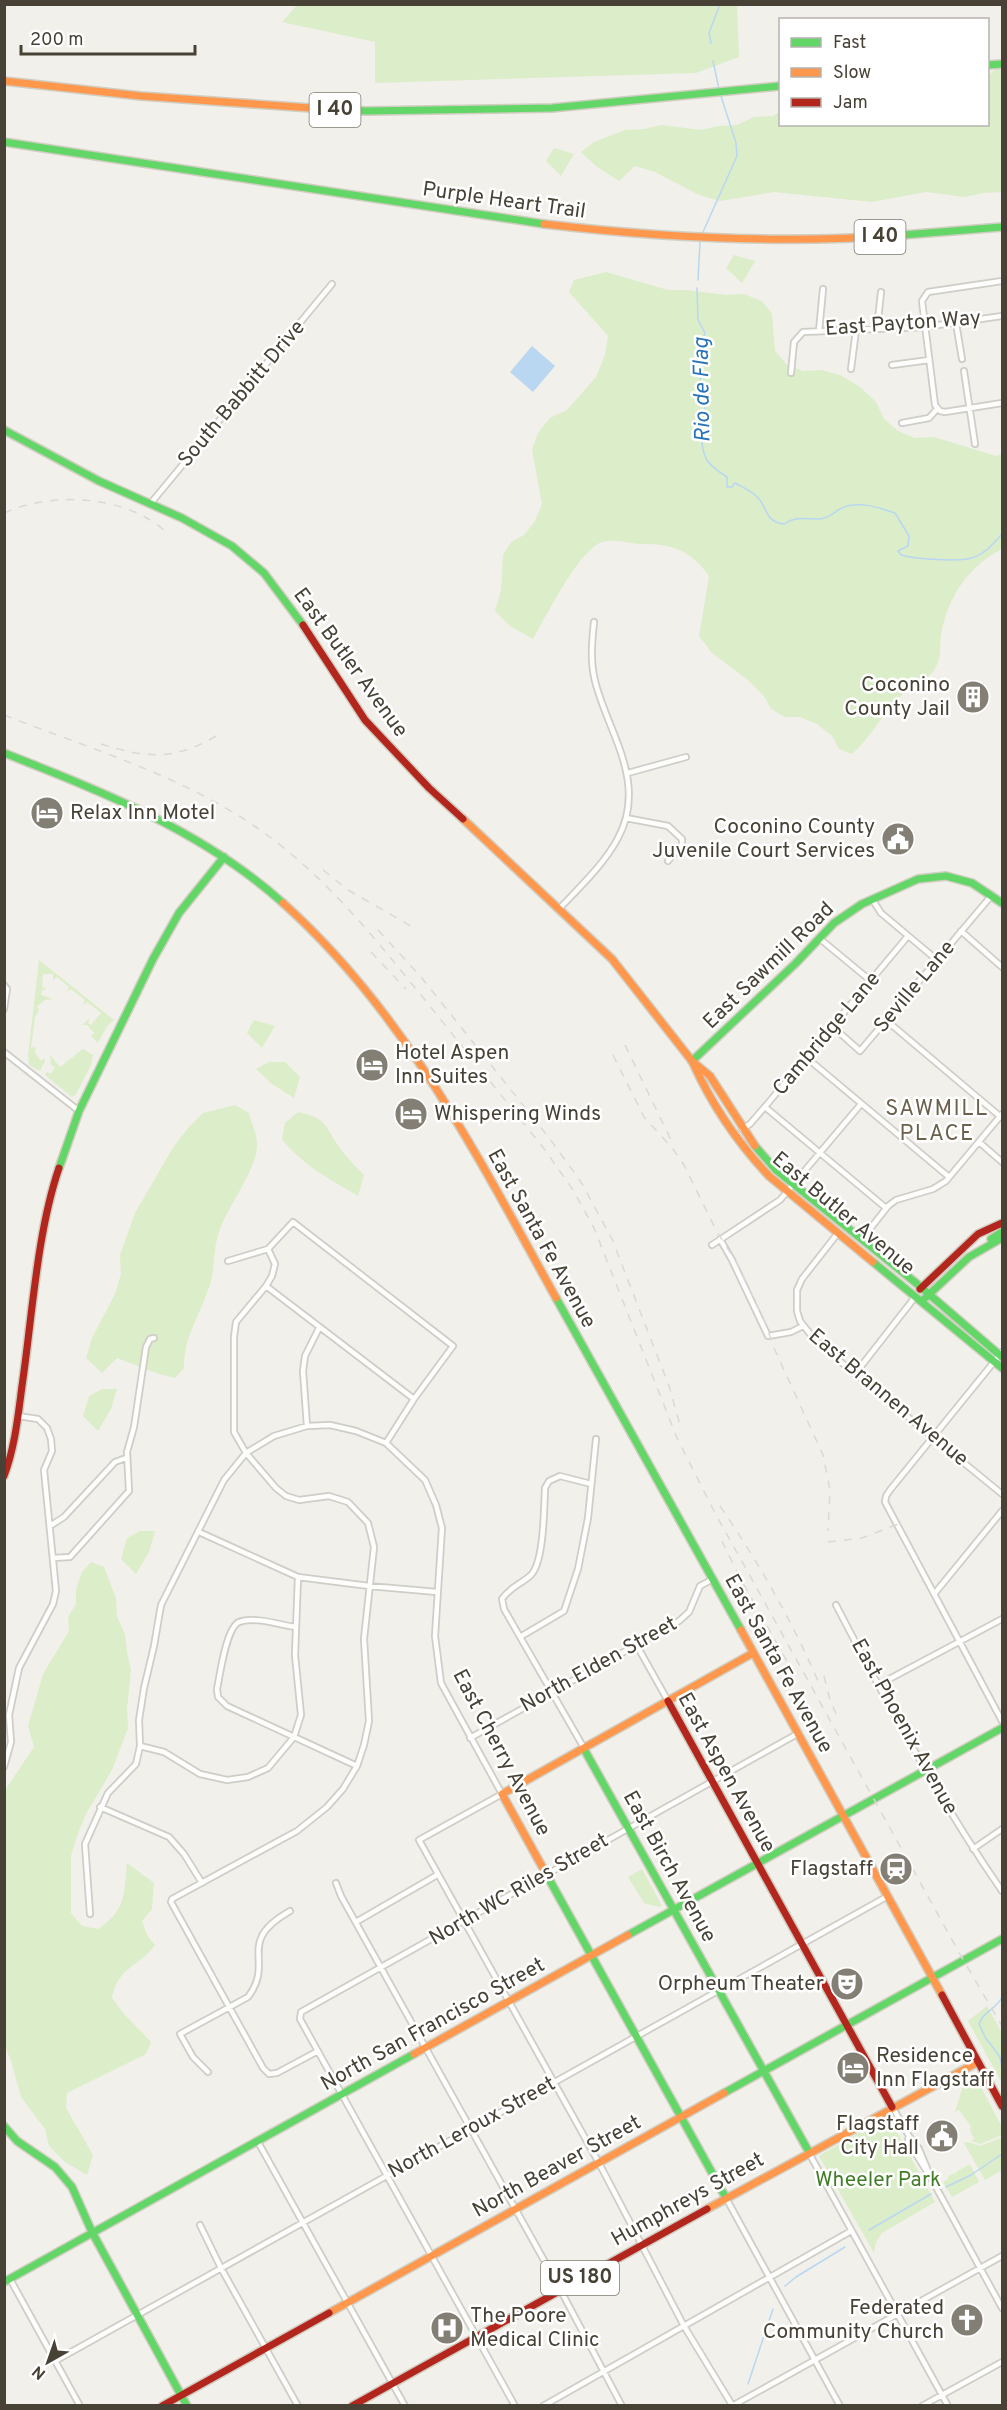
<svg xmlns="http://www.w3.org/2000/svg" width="1007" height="2410" font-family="Overpass,sans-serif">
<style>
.green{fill:#dcedc9}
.water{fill:#b9d7f1}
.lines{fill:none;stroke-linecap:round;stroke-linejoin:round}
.stream{stroke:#b9d7f1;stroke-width:1.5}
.street-casing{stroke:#cfcdc7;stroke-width:8}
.fast-casing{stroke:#d1cdc1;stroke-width:10}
.slow-casing{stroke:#d1cdc1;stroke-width:10}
.jam-casing{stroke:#d1cdc1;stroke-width:10}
.street{stroke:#fdfdfc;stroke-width:4.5}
.fast{stroke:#63d668;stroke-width:7}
.slow{stroke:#ff974d;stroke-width:7}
.jam{stroke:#b3261e;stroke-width:7}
.rail{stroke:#d9d9d8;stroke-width:1.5;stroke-dasharray:8 8;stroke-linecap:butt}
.labels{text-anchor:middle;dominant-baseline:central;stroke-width:5;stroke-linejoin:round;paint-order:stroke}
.shield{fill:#fff;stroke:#7f7b72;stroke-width:1.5}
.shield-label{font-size:20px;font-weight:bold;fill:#484236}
.street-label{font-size:21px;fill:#484236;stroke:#fff}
.poi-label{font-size:21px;fill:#484236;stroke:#fff;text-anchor:end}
.park-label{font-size:21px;fill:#417d26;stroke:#fff}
.water-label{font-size:22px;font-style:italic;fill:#2973b9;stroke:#fff}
.neighbourhood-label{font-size:22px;letter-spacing:1.5px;fill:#6b614c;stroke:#fff}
</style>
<rect width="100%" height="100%" fill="#f1f0ea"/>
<path class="green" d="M298,4L737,5L739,57L696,73L375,83V42L282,22Z
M1002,63V192L983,193L965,197L926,192L872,202L774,192L720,201L699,195L655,172L635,166L619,181L597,167L581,152L594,142L625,130L644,129L661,125L701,130L719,126L737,125L754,117L773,116L780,112V124H988V76Z
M554,148L574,154L561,176L546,161Z
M734,255L755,261L742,283L726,268Z
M606,272L668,290H686L726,295L744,294L762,301L772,314L775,351L786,364L803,371L822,370L842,376L860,387L876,402L884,419L898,431L915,438L934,437L996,456L1002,454V549C970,565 949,595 942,630C938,645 944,655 934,670C925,683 917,683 906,692C884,709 873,736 852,754L839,749L832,736L817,724L800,717H785L771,709L764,696L749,681L711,652L699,636L709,576C691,551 674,544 643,544C630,544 614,538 602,542C578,551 546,617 533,639L510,626L495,611L501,590L503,555L511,542L524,535L535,521L542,504L532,450L538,433L550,418L567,410L596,377L605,355L608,336L569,292L574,280Z
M39,960L114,1020L107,1026L98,1043L91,1036L94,1033L87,1025H82L90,1018L88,1023L91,1025L101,1013L87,1002L83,1005L85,1000L71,989L67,992L69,987L57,977L53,980V974H43L42,987L47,989L42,990L41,995L53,999L45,1000L37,1006L39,1010L35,1017L31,1048L36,1047L35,1053L41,1061L44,1058L45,1061L40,1071L29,1065L28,1056Z
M254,1020L275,1026L262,1048L247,1033Z
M83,1049L93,1055L91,1065L76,1094L72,1097L45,1075L47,1072L51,1074L55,1067L51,1065L50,1055L60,1067Z
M269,1062H285L300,1077L294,1098L272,1084L256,1069Z
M235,1105L249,1113C251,1122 257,1134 257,1144C258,1168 227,1207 219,1232C212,1252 216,1271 208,1290C199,1317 183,1339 184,1368L175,1378L159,1374L117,1358L102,1373L86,1358L92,1338L115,1294L121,1274L120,1255L135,1213L174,1146L188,1128L203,1113Z
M298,1112C327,1118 324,1125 339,1147C346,1157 355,1166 364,1175L358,1196C330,1179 302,1165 282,1139L285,1123Z
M102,1389H117L111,1409L98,1431L83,1416L89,1396Z
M140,1531H155L149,1552L136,1574L121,1559L127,1538Z
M91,1562L104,1567L116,1598L117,1617L125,1634L127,1652L131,1670L127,1709L128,1728L112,1770L86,1814L77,1836L71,1856V1913L82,1926L98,1929C126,1910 124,1894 127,1863L154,1883L152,1909L142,1921L147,1935L155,1945C137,1969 119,1965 112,1998L124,2014L151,2042L146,2054L67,2093L66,2108L93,2155L87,2175L65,2162L49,2146L45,2129L21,2097L11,2061L5,2046V1790L34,1747L28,1726L43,1674L69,1631L68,1617L76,1604V1589L82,1572Z
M642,1869L662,1906L659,1907L644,1903L628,1877Z
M987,2006L1002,2033V2083L968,2021Z
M968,2075L975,2076L1002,2127V2135L980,2144L971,2141L974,2139L970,2130L971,2126L959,2110L955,2112L966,2076Z
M885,2118L891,2121L935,2202L882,2233L876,2242L874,2253L819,2156Z
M1002,2137V2170L985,2180L964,2143L967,2142L981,2146Z
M970,2164L979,2182L952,2197L943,2182L948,2179V2176L955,2173L956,2175V2172Z"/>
<path class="water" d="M532,346L555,366L533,392L510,372Z"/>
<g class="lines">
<path class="stream" d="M711,43L709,33L720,4
M713,61L719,89
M703,232L737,156L736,143L721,96
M698,280L700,242
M697,288L698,320L705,333C700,344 699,375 701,388C702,392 704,396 705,401C705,420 698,438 705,456C708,465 719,472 727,477V487H732L735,483C744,488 754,492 760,500C768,512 767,522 784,524C796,516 805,519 819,519C828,519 833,513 840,509C856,500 878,507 895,513L909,536L908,546L898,551L901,555C914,559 960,562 972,558C985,554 994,543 1002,534
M1002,1997C997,2009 983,2011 979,2024L985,2037L1000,2057L1002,2068
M946,2187L971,2175L1002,2154
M869,2230L931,2194
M785,2286L796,2277L845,2247
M748,2384L773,2309"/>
<defs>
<path id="street" d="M1002,281L928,292L922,301L935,405L940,411L945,412L1002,403
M956,323L962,359
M877,329L881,292
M819,331L823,289
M892,365L929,360
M851,369L856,330
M964,371L975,444
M791,373L794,342L803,332L924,327L1002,316
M902,423L929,418L937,409
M151,503L332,284
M628,773L686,757
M626,818L668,826L682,839V844L668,861
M872,899L881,913L937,960
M560,908C580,887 605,863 618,838C648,782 608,733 595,681C590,661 592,641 594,622
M961,931L1002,967
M819,938L871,981
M4,985L7,989L4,1009
M887,1021L1002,1118
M833,1027L860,1051L992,895
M4,1052L79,1111
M807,1058L949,1177
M765,1107L886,1208
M742,1129L750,1124L769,1102L908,936
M979,1142L1002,1162
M838,1233L802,1279L797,1290V1311L800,1321L814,1339L842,1363L1002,1494
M720,1239L732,1260L768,1336L791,1332L803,1326
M862,1239L888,1206L896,1200L933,1189L946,1181L1002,1114
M712,1245L780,1200L861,1104
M268,1249L275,1264L272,1276L266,1286L236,1322L234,1337V1432L246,1453L276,1488L286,1496L299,1500L329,1496L348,1502L368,1523L374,1547L364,1639L369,1721L364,1745L357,1766L343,1789L327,1807L297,1831L172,1899L171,1902L263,2068L269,2074L277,2073L318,2051
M228,1261L268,1249L293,1222L453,1346L414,1399L386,1443
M266,1286L414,1399
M1002,1352L890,1490L886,1496L885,1502L1002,1721
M855,1374L912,1301L914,1295
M307,1426L303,1371L305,1356L319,1328
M50,1526L64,1517L115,1462L126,1458
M199,1532L298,1577L369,1586L437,1592
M53,1558L70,1557L129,1491L127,1452L134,1427L146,1347L150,1339L154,1338
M935,1593L1002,1511
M836,1605C887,1703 939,1800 1002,1891
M295,1627C280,1625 254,1616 239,1622C226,1628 220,1675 217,1689L218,1697L227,1706L357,1766
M520,1637L564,1611L578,1569L588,1518L596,1439
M636,1644L668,1701
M878,1685L1002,1619
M470,1738L679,1621L689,1612L700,1586L713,1579
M140,1746L164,1752L200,1774L227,1780L248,1777L268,1768L294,1737L301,1715L295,1655L298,1577
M584,1748L504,1609L502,1599C511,1586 520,1585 531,1575C544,1562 544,1508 545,1488L549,1481L560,1476L591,1484
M4,1767L11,1742L9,1715L19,1668L53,1604L56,1591L44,1470L52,1451L51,1439L47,1428L38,1419L18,1416
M100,1807L169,1837L184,1854L202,1883
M973,1849L1002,1829
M336,1883L341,1896L560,2289L622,2406
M90,1914L85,1844L108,1793L136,1764L140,1746L139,1720L144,1688L154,1646L161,1605L224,1480L246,1453L274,1436L307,1426L330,1425L356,1431L386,1443L425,1480L436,1505L442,1528L435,1636L441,1683L502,1794L419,1840L599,2163L684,2326L732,2405
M356,1922L437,1875
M208,2072L193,2057L180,2034L248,1997C276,1960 234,1943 290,1911
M893,2108L909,2136L919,2149L931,2178L1002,2308
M909,2136L908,2141L929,2175
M258,2142L405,2406
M809,2153L948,2406
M726,2198L840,2406
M200,2225L221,2268L298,2406
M10,2279L80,2406
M55,2361L888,1896
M515,2406L300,2019L301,2012L797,1734
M543,2406L851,2231
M732,2406L1002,2256
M922,2406L1002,2362"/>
<path id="fast" d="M988,65L1002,64
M325,109L366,111L552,108L780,86
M4,142L544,224
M903,235L1002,227
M4,430L99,481L182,518L232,546L264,573L303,625
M4,753C103,792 203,831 283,903
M692,1061L796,963L834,923L862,904L918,879L946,876L972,883L1002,903
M755,1146L776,1170L916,1283L1002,1357
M59,1168L79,1111L153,959L179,913L224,857
M991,1239L1002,1232
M873,1262L1002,1368
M556,1298L741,1630
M922,1301L969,1257L1002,1238
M584,1749L809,2152
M544,1870L726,2198
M628,1935L1002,1728
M724,2093L1002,1939
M4,2126L17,2141L55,2167L72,2187L92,2232L187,2406
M4,2282L414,2054"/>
<path id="slow" d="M4,81L141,96L325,109
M544,224C663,238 783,244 903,235
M463,819L612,959L692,1061L710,1076L755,1146
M283,903C405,1012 478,1157 556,1298
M693,1063C712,1105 737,1142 769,1176L873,1262
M741,1630L942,1995
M544,1870L502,1794L753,1653
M414,2054L628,1935
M707,2209L978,2062
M329,2313L724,2093"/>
<path id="jam" d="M303,625L365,720L429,788L463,819
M920,1289L978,1234L1002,1223
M4,1476C15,1447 18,1416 22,1386C32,1318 37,1232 59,1168
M668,1701L892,2107
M942,1995L1002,2106
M162,2406L329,2313
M352,2406L707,2209"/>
</defs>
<use href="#street" class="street-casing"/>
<use href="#fast" class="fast-casing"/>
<use href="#slow" class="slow-casing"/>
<use href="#jam" class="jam-casing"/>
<use href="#street" class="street"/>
<use href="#fast" class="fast"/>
<use href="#slow" class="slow"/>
<use href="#jam" class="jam"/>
<path class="rail" d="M4,513C52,491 128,495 167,533
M4,715C83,746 167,771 239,816C315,863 369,931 425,1000C465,1050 505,1100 545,1150L573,1190L594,1228L677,1438L715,1513L961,1956L1002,2026
M101,744C146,758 174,761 216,736
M323,870L348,890L414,928
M378,930L421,977L550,1139L581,1182L612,1239L669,1386L680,1425
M371,952L406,989
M625,1045L672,1142
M613,1055L644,1117L673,1149L684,1165L716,1230L736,1262L764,1320L774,1348L823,1455L830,1490L828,1531
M720,1506C759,1563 794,1624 821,1688
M722,1541L739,1576L793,1672
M828,1542L862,1538L901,1523
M824,1676L830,1700L837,1716
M808,1715L821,1739"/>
</g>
<defs>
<symbol id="building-disc" viewBox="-11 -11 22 22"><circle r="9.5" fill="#837f75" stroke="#fff"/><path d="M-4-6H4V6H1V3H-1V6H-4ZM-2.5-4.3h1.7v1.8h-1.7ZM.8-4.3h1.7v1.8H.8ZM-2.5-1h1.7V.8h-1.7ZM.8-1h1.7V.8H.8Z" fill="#fff"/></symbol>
<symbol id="hotel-disc" viewBox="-11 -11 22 22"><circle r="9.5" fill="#837f75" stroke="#fff"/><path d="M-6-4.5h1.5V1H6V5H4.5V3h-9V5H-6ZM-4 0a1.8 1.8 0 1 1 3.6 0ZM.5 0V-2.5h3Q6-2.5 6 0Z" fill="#fff"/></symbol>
<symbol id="civic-disc" viewBox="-11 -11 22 22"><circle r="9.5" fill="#837f75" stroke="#fff"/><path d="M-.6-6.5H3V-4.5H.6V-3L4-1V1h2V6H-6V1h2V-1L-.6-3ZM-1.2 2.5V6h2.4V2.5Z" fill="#fff"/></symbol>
<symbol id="station-disc" viewBox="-11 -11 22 22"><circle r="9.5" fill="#837f75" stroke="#fff"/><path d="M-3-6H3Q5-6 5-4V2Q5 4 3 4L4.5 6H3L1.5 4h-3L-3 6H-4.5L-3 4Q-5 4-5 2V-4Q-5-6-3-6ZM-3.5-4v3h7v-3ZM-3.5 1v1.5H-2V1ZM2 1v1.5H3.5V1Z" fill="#fff"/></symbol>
<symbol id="theatre-disc" viewBox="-11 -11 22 22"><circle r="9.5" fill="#837f75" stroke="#fff"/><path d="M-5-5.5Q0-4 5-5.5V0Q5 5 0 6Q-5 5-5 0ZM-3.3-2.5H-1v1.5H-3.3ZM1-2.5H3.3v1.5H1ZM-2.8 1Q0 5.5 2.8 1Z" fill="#fff"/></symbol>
<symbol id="church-disc" viewBox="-11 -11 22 22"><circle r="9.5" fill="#837f75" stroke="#fff"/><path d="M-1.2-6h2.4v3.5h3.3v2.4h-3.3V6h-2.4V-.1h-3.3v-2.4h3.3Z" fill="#fff"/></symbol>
<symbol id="hospital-disc" viewBox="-11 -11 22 22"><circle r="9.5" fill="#837f75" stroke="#fff"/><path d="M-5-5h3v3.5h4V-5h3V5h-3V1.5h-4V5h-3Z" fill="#fff"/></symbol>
</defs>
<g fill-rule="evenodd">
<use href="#building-disc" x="954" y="678" width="38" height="38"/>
<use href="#hotel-disc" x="28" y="794" width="38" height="38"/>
<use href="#civic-disc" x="879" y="820" width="38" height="38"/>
<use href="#hotel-disc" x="353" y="1046" width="38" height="38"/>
<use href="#hotel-disc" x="392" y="1095" width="38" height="38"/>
<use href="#station-disc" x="877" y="1850" width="38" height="38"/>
<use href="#theatre-disc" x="828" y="1965" width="38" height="38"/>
<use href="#hotel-disc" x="834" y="2049" width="38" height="38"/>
<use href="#civic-disc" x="923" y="2117" width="38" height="38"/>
<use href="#church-disc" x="948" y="2301" width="38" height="38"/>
<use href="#hospital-disc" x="428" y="2309" width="38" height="38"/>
</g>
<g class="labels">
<g class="shield">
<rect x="309.5" y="93" width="51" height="34" rx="4.5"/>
<rect x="854.5" y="220" width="51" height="34" rx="4.5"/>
<rect x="541" y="2261" width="78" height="34" rx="4.5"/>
</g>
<g class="shield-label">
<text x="335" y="110">I 40</text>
<text x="880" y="237">I 40</text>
<text x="580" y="2278">US 180</text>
</g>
<g class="street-label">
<text transform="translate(504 201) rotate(8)">Purple Heart Trail</text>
<text transform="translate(903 324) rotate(-4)">East Payton Way</text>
<text transform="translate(242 394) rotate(-50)">South Babbitt Drive</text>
<text transform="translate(350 663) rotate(54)">East Butler Avenue</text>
<text transform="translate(769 966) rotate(-44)">East Sawmill Road</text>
<text transform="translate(915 987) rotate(-50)">Seville Lane</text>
<text transform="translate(827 1034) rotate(-50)">Cambridge Lane</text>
<text transform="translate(843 1214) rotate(40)">East Butler Avenue</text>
<text transform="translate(541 1239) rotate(61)">East Santa Fe Avenue</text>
<text transform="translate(888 1398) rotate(40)">East Brannen Avenue</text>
<text transform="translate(778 1664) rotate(61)">East Santa Fe Avenue</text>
<text transform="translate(599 1665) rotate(-29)">North Elden Street</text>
<text transform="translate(904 1727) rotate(61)">East Phoenix Avenue</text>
<text transform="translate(501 1753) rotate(62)">East Cherry Avenue</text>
<text transform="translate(726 1773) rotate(61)">East Aspen Avenue</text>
<text transform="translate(669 1867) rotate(61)">East Birch Avenue</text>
<text transform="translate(519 1890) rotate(-30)">North WC Riles Street</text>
<text transform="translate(433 2025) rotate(-29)">North San Francisco Street</text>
<text transform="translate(472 2128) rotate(-29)">North Leroux Street</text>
<text transform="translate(557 2167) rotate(-29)">North Beaver Street</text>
<text transform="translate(688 2200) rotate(-29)">Humphreys Street</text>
</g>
<g class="poi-label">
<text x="950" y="685">Coconino<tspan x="950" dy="24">County Jail</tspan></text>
<text x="70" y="813" text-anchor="start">Relax Inn Motel</text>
<text x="875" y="827">Coconino County<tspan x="875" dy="24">Juvenile Court Services</tspan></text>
<text x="395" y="1053" text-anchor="start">Hotel Aspen<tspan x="395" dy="24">Inn Suites</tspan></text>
<text x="434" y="1114" text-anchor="start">Whispering Winds</text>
<text x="873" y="1869">Flagstaff</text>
<text x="824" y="1984">Orpheum Theater</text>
<text x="876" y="2056" text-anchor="start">Residence<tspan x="876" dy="24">Inn Flagstaff</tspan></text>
<text x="919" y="2124">Flagstaff<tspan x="919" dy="24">City Hall</tspan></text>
<text x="944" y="2308">Federated<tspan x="944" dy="24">Community Church</tspan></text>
<text x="470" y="2316" text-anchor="start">The Poore<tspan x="470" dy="24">Medical Clinic</tspan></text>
</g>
<g class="park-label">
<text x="878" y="2180">Wheeler Park</text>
</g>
<g class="water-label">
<text transform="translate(703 390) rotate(-91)">Rio de Flag</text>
</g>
<g class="neighbourhood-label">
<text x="937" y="1109">SAWMILL<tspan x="937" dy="25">PLACE</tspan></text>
</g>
</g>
<rect width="1007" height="2410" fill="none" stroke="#484236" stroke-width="12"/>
<rect x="779" y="18" width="210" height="108" fill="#ffffff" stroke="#b6b3af" stroke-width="1.5"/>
<rect x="791" y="38" width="30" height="9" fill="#63d668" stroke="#b6b3af" stroke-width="1.5"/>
<text x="833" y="48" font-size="18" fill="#484236">Fast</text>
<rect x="791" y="68" width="30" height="9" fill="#ff974d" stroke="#b6b3af" stroke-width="1.5"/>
<text x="833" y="78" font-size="18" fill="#484236">Slow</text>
<rect x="791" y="98" width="30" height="9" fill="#b3261e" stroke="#b6b3af" stroke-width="1.5"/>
<text x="833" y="108" font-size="18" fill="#484236">Jam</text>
<g transform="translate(48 2362) rotate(220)" stroke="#ffffff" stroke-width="4.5" paint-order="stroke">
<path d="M0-4.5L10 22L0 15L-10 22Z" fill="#484236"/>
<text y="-9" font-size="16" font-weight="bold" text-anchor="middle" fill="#484236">N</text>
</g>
<path d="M21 45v9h174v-9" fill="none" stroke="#484236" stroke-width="3"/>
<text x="30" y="45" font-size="18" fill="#484236" stroke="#ffffff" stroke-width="4.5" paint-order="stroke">200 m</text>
</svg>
